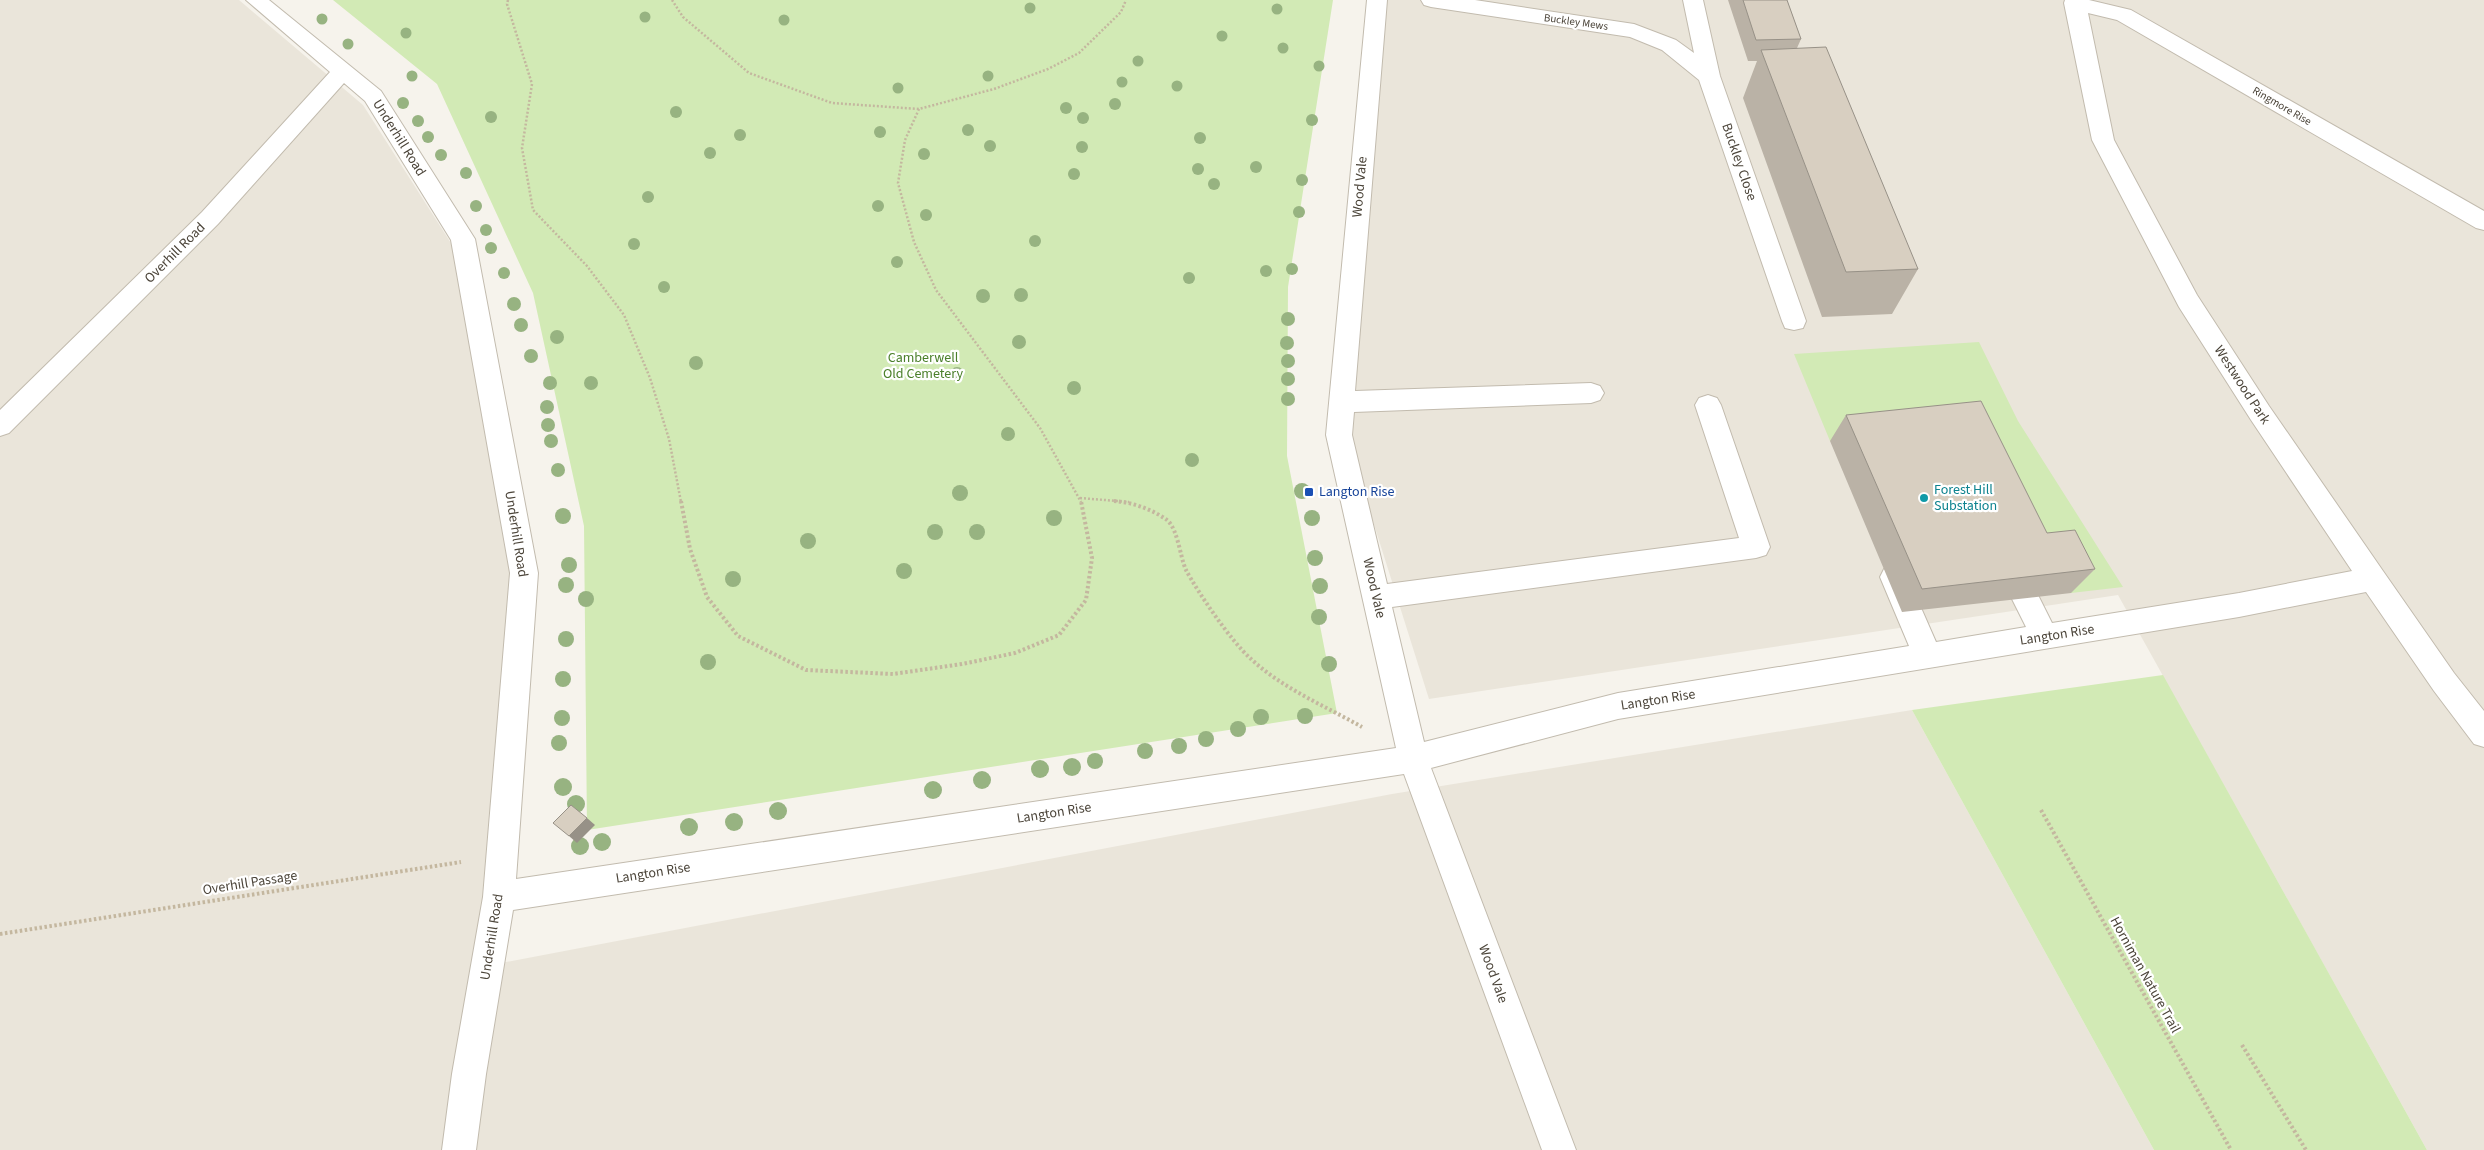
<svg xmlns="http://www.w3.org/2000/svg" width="2484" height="1150" font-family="'Source Sans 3',sans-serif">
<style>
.residential{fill:#eae5da}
.green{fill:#d2eab5}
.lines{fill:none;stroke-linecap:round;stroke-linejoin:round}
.minor-casing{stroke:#c2bbae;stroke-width:2}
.path-far1{stroke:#c4b79f;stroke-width:2.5;stroke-dasharray:2 2;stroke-linecap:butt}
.path{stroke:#c4b79f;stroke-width:4;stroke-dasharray:2.5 2.5;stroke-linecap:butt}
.minor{fill:#fff;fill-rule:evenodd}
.tree{fill:#97b381}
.wall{fill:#bab2a6}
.shaded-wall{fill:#979187}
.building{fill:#d8cfc1;stroke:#979187}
.transit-dot{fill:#1a4fb4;stroke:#fff;stroke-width:2}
.culture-dot{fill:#0f9aa8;stroke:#fff;stroke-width:2}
.labels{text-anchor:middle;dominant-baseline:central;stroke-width:4.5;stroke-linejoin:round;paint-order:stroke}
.far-street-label{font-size:11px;fill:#4b4439;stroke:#fff}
.street-label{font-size:14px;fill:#4b4439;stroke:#fff}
.park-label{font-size:14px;fill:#4a7f2a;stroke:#fff}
.culture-label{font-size:14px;fill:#0d838f;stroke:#fff;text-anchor:start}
.transit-label{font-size:14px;fill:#164399;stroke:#fff;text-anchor:start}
</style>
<rect width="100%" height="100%" fill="#f6f3ec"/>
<path class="residential" d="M0,0H239L363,105L456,251L516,574L485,966L1392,794L1912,710L2154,1150H0Z
M1385,0H2484V1150H2427L2118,595L1429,699L1348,442Z"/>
<path class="green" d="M333,0H1333L1288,287L1287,456L1337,713L587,830L584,526L533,293L437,84Z
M1979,342L2018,421L2123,587L2071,593L2051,555L1961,428L1830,441L1794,354Z
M2163,675L2427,1150H2154L1912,710Z"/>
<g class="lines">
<defs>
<path id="minor" d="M246,0H269L381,91L475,239L538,573L516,879L1396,748L1326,435L1367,0H1387L1355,391L1591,383L1600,386L1604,393L1600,400L1591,403L1354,412L1352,435L1387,584L1739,538L1695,405L1699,398L1708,395L1717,398L1721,405L1770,547L1766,555L1756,558L1392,607L1424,742L1618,693L1909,646L1880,577L1884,569L1894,565L1904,569L1936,642L2026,627L1995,565L1999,557L2009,553L2019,557L2052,623L2239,593L2352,571L2251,420L2179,307L2092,140L2064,3L2065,0H2089L2131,10L2484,211V230L2476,228L2117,20L2088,13L2114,140L2197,295L2269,406L2383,571L2454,673L2484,711V747L2474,744L2434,691L2366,592L2239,617L1618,719L1431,768L1576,1150H1542L1404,774L513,910L486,1074L476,1150H442L452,1074L483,897L510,573L451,240L365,101L344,83L218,224L9,433L0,436V410L202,212L330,72Z
M1421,0H1475L1634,24L1676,40L1694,53L1683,0H1703L1720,76L1806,321L1803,328L1794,330L1785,328L1782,321L1699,80L1662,50L1630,37L1431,7L1424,5Z"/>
</defs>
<use href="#minor" class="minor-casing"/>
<path class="path-far1" d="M508,0L507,4L532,84L522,148L533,210L587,266L624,315L650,378L669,439L681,502
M672,0L683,17L749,73L832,103L919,109L994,89L1048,69L1079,53L1121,12L1126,0
M919,109L905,140L898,183L914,242L936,290L1040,428L1081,502
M1080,498L1129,502"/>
<path class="path" d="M681,501L690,549L707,597L738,636L806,670L893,674L962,664L1015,653L1059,635L1086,600L1092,558L1081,501
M1114,501C1131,502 1152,509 1167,520C1178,529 1180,557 1186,570C1199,594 1231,641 1251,659C1282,688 1325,706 1362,727
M2041,810L2231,1150
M0,934L461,862
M2242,1045L2306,1150"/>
<use href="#minor" class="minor"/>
</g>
<g class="tree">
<circle cx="1030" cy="8" r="5.5"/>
<circle cx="1277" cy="9" r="5.5"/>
<circle cx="645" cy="17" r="5.5"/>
<circle cx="322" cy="19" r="5.5"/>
<circle cx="784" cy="20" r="5.5"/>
<circle cx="406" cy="33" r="5.5"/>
<circle cx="1222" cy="36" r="5.5"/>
<circle cx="348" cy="44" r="5.5"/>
<circle cx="1283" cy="48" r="5.5"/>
<circle cx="1138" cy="61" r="5.5"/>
<circle cx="1319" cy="66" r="5.5"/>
<circle cx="412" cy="76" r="5.5"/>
<circle cx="988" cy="76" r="5.5"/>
<circle cx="1122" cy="82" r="5.5"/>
<circle cx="1177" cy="86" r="5.5"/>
<circle cx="898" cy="88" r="5.5"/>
<circle cx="403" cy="103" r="6"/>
<circle cx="1115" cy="104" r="6"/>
<circle cx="1066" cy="108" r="6"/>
<circle cx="676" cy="112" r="6"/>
<circle cx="491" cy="117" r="6"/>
<circle cx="1083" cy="118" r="6"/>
<circle cx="1312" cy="120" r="6"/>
<circle cx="418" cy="121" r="6"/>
<circle cx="968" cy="130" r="6"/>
<circle cx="880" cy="132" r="6"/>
<circle cx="740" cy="135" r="6"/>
<circle cx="428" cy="137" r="6"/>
<circle cx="1200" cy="138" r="6"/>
<circle cx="990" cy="146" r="6"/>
<circle cx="1082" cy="147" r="6"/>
<circle cx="710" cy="153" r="6"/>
<circle cx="924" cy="154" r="6"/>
<circle cx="441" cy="155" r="6"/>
<circle cx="1256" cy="167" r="6"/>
<circle cx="1198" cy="169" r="6"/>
<circle cx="466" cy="173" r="6"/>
<circle cx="1074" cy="174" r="6"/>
<circle cx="1302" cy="180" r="6"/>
<circle cx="1214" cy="184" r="6"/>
<circle cx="648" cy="197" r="6"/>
<circle cx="476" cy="206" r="6"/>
<circle cx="878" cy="206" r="6"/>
<circle cx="1299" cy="212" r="6"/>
<circle cx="926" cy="215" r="6"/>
<circle cx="486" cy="230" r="6"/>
<circle cx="1035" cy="241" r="6"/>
<circle cx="634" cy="244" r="6"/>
<circle cx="491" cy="248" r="6"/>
<circle cx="897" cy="262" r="6"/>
<circle cx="1292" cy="269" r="6"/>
<circle cx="1266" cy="271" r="6"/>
<circle cx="504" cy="273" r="6"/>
<circle cx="1189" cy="278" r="6"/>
<circle cx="664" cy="287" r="6"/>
<circle cx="1021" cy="295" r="7"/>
<circle cx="983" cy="296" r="7"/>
<circle cx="514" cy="304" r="7"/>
<circle cx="1288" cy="319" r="7"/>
<circle cx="521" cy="325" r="7"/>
<circle cx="557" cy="337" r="7"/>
<circle cx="1019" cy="342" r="7"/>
<circle cx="1287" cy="343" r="7"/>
<circle cx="531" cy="356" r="7"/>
<circle cx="1288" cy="361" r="7"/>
<circle cx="696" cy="363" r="7"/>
<circle cx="957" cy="374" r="7"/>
<circle cx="1288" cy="379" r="7"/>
<circle cx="550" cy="383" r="7"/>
<circle cx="591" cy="383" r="7"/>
<circle cx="1074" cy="388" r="7"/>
<circle cx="1288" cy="399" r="7"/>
<circle cx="547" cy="407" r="7"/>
<circle cx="548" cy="425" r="7"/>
<circle cx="1008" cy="434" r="7"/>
<circle cx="551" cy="441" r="7"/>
<circle cx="1192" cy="460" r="7"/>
<circle cx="558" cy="470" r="7"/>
<circle cx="1302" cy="491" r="8"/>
<circle cx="960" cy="493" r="8"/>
<circle cx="563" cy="516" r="8"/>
<circle cx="1054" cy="518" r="8"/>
<circle cx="1312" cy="518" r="8"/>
<circle cx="935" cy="532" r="8"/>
<circle cx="977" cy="532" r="8"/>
<circle cx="808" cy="541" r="8"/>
<circle cx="1315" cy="558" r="8"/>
<circle cx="569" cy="565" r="8"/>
<circle cx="904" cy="571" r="8"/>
<circle cx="733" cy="579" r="8"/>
<circle cx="566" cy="585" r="8"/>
<circle cx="1320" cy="586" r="8"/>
<circle cx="586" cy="599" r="8"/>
<circle cx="1319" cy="617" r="8"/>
<circle cx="566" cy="639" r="8"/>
<circle cx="708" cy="662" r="8"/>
<circle cx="1329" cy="664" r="8"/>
<circle cx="563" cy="679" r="8"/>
<circle cx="1305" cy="716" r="8"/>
<circle cx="1261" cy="717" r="8"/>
<circle cx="562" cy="718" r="8"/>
<circle cx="1238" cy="729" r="8"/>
<circle cx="1206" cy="739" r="8"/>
<circle cx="559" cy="743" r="8"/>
<circle cx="1179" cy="746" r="8"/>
<circle cx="1145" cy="751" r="8"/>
<circle cx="1095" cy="761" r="8"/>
<circle cx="1072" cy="767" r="9"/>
<circle cx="1040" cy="769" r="9"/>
<circle cx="982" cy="780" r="9"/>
<circle cx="563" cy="787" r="9"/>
<circle cx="933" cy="790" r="9"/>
<circle cx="576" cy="804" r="9"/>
<circle cx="778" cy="811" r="9"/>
<circle cx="734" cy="822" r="9"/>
<circle cx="689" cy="827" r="9"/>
<circle cx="602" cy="842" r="9"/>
<circle cx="580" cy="846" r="9"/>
</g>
<path class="wall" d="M1728,0H1787L1801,39L1797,48L1918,269L1892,314L1822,317L1743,98L1757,61H1748Z
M1846,415L2047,533L2095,569L2071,593L1902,612L1830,441Z"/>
<path class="shaded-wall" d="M587,818L595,825L577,843L569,836Z"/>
<path class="building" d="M1743,0H1787L1801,39L1756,40Z
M1826,47L1918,269L1846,272L1761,50Z
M1981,401L2047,533L2075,530L2095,569L1922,589L1846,415Z
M571,805L587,818L569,836L553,823Z"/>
<rect class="transit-dot" x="1304" y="487" width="10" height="10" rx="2.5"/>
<circle class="culture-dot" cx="1924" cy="498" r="5"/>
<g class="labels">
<g class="far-street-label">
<text transform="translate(1576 22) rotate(8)">Buckley Mews</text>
<text transform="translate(2282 106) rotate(30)">Ringmore Rise</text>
</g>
<g class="street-label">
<text transform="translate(399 138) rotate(58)">Underhill Road</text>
<text transform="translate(1739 162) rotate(71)">Buckley Close</text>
<text transform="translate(1360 187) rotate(-85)">Wood Vale</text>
<text transform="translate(175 253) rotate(-45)">Overhill Road</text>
<text transform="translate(2242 385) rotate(57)">Westwood Park</text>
<text transform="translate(516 534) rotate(81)">Underhill Road</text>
<text transform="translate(1374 588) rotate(77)">Wood Vale</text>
<text transform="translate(2057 635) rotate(-9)">Langton Rise</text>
<text transform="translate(1658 700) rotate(-9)">Langton Rise</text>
<text transform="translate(1054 813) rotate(-9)">Langton Rise</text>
<text transform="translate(653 873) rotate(-9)">Langton Rise</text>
<text transform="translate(250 883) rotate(-9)">Overhill Passage</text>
<text transform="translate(492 937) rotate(-81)">Underhill Road</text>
<text transform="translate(1493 974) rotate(70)">Wood Vale</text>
<text transform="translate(2145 975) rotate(61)">Horniman Nature Trail</text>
</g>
<g class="park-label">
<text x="923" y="358">Camberwell<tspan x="923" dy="16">Old Cemetery</tspan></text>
</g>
<g class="culture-label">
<text x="1934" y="490">Forest Hill<tspan x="1934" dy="16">Substation</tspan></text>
</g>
<g class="transit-label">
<text x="1319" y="492">Langton Rise</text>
</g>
</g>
</svg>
